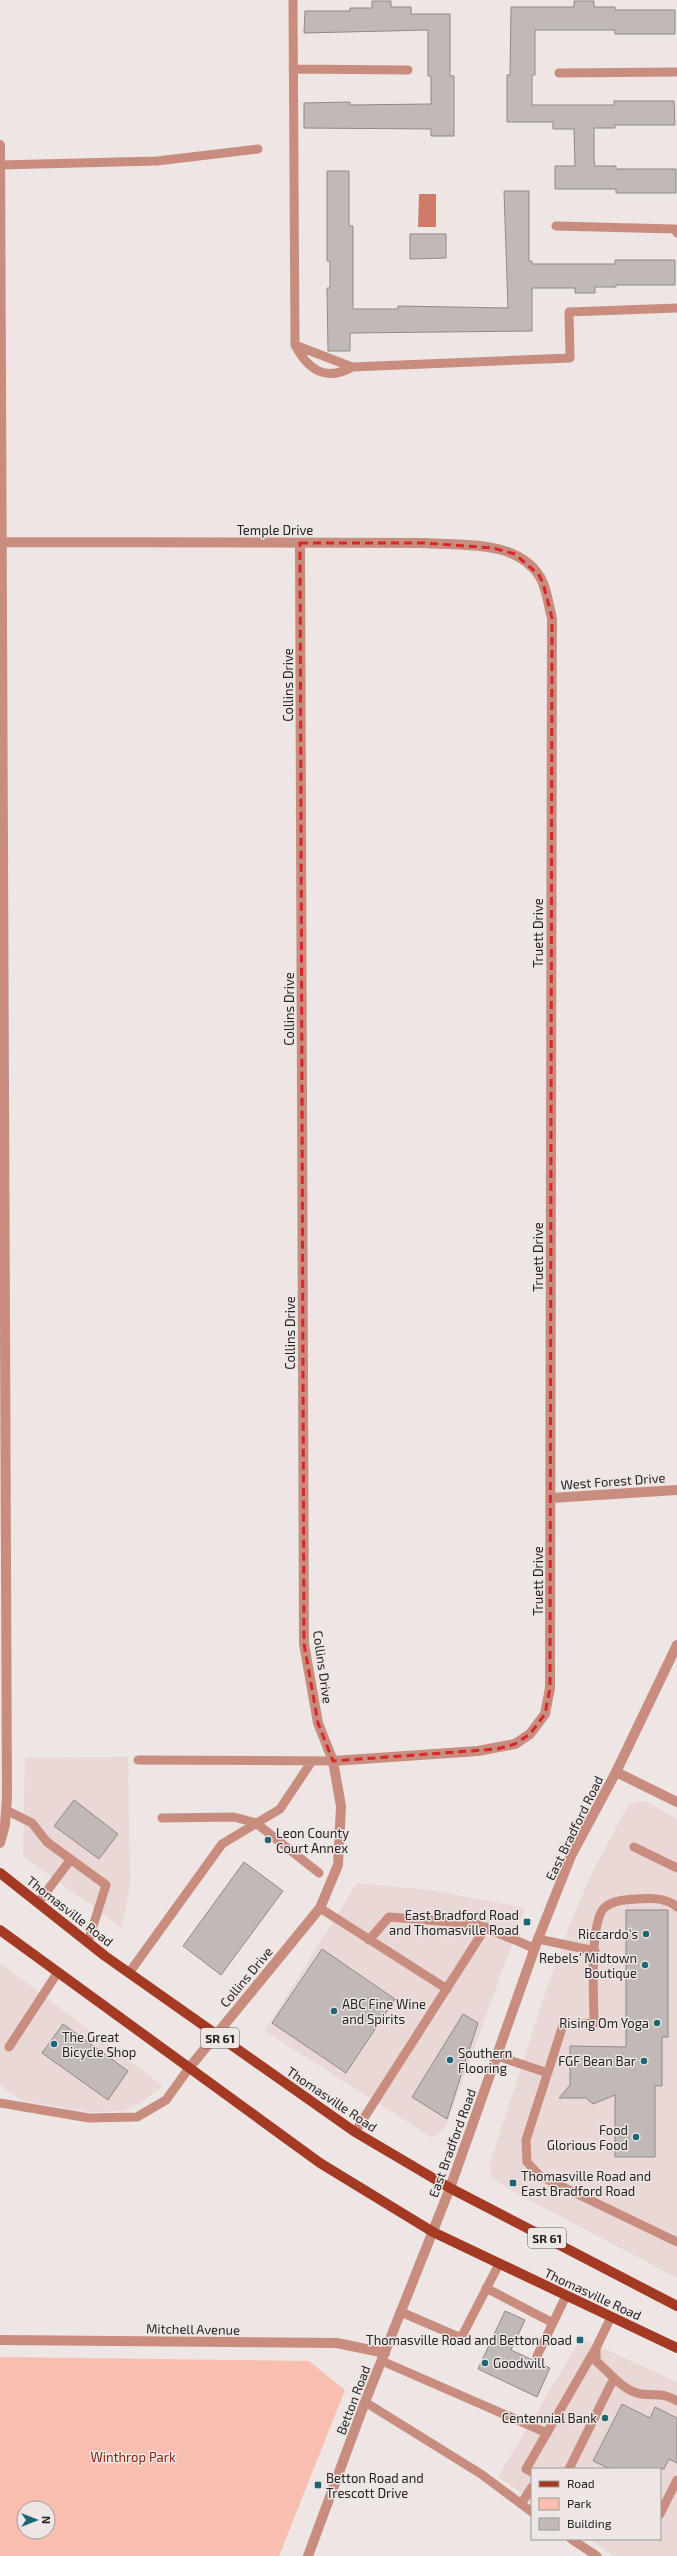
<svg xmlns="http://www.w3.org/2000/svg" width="677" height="2556" font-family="'Exo 2',sans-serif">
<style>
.built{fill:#e9d8d5}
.green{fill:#f8bfb1;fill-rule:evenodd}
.water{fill:#cf7b67}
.building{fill:#c0b9b7;stroke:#908988}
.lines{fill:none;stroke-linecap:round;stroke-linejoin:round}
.service{stroke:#c98d7f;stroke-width:9}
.minor{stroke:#c98d7f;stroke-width:10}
.tertiary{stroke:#c98d7f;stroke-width:10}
.primary{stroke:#a43a24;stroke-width:10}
.marked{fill:none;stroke:#d62828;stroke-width:3;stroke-dasharray:8 5;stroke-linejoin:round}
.poi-dot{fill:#1e6674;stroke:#ede6e4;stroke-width:1.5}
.labels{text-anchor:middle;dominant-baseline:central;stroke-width:3;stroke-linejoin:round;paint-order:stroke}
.shield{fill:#ede6e4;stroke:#625e5d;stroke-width:1}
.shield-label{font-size:12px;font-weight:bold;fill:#262323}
.street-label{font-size:13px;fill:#262323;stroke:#ede6e4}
.poi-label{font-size:13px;fill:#262323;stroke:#ede6e4;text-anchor:end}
.park-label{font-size:13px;fill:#87220b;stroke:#ede6e4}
</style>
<rect width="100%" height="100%" fill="#ede6e4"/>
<path class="built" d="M128,1757L130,1884L122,1928L23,1856L25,1758Z
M639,1801L647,1802L677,1819V2278L505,2187L492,2177L489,2167L546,1991L570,1924L592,1873L628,1806Z
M357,1883L430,1890L525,1908L447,2124L437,2135L431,2137L265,2031Z
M0,1963L19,1977L163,2086L140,2103L124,2111L89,2112L22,2101L0,2085Z
M581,2338L677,2382V2556H614L589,2539H660V2469H532V2500L498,2477Z"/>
<path class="green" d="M0,2357L309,2361L345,2390L279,2556H0ZM24,2508H48V2532H24Z"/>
<path class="water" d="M419,194H436V227H418Z"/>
<path class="building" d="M372,1H391V7H411V14H450V76H454V136H431V129L304,128V103L350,102V105L431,104V76H428V30L304,33L305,11H350V8H372Z
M574,1H594V7H615V10H675V34H615V30H535V75H532V105H614V101H674L675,125H615V128H594V160L595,166H616V169H676V193H616V189H555V166H575L574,129H553V122H507V75H510L511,7H574Z
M327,171H349V226H353V309H398V306L508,308L504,191H529V261H532V264H615V260H675V285H616V287H595V293H575V288H532V331L350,333V351H328L327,288H330V261H327Z
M410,234H446V258L410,259Z
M74,1800L118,1834L99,1859L54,1826Z
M244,1862L283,1891L221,1975L183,1946Z
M626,1910H668V2037H662V2086H655V2157H615V2095L593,2104L586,2098H559L570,2085V2046L626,2047Z
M322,1949L395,1999L346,2073L272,2023Z
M463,2014L478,2023L447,2119L412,2097Z
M63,2024L128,2071L108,2100L42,2053Z
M505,2311L525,2320L511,2350L550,2368L537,2397L478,2369Z
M622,2404L650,2418L655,2407L677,2418V2463L669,2459L664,2469H610L593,2461Z"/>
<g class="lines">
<path class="service" d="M293,0L295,345C308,370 326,382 352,367L570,358L569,312L677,308
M293,69L408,70
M559,73L677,72
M0,165L157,161L258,149
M556,226L675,229L677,233
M295,345L352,367
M138,1760L333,1761
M6,1810L32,1823L47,1842L106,1885L88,1942
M162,1818L234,1817L256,1823L319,1873
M634,1847L677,1868
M38,1903L71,1859
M677,1907C665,1897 650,1898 636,1899C625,1900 613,1900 604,1908C589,1924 594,1999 594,2023L563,2025L526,2140L527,2162L540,2176L677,2242
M320,1908L447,1989
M538,1939L595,1951
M369,1940L389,1917L476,1924L534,1948
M129,1973L222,1844L280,1809L312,1761
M9,2047L58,1972
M497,2056L548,2073
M0,2103L89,2118L137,2117L166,2100L189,2068
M355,2132L486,1927
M486,2288L553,2323
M401,2312L461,2338L499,2264
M611,2317L596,2348V2361C609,2372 623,2391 641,2394C657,2396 662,2392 677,2401
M537,2356L566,2296
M382,2361L547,2433
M365,2402L481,2474L532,2512
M569,2469L614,2378
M532,2472L526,2469L596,2348
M521,2504L532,2487
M660,2514L677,2480
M571,2539L597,2556"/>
<path class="minor" d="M0,145L7,1797L5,1825L0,1843
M2,542L424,543C461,546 517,539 540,577C547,588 548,604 552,618L550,1688L545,1714L530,1734L515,1744L478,1751L333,1761
M551,1498L677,1490
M616,1772L677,1802
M189,2068L320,1908L338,1865L341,1806L333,1761L318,1723L304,1644L300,543
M0,2340L337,2343L385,2353"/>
<path class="tertiary" d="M308,2556L365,2402L450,2188L538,1939L571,1856L616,1772L677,1645"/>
<path class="primary" d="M0,1873L105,1956L355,2132L450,2188L677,2306
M0,1930L320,2163L433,2232L677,2348"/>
</g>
<path class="marked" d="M300,543H424L493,548L515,554L539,575L543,583L552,618L550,1688L545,1714L530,1734L515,1744L497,1749L333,1761L318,1723L304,1644Z"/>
<g class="poi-dot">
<circle cx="268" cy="1840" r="4"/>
<rect x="523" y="1918" width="8" height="8" rx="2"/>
<circle cx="646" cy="1934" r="4"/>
<circle cx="645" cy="1965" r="4"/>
<circle cx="334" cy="2011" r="4"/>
<circle cx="657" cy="2023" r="4"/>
<circle cx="54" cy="2044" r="4"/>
<circle cx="450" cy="2060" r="4"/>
<circle cx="644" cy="2061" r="4"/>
<circle cx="636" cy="2137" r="4"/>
<rect x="509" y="2179" width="8" height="8" rx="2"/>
<rect x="576" y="2336" width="8" height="8" rx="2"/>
<circle cx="485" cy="2363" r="4"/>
<circle cx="605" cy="2418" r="4"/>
<rect x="314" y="2481" width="8" height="8" rx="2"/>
</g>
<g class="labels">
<g class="shield">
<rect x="201" y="2028" width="38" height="20" rx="3"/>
<rect x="528" y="2228" width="38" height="20" rx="3"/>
</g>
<g class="shield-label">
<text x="220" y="2038">SR 61</text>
<text x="547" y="2238">SR 61</text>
</g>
<g class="street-label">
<text x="275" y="530">Temple Drive</text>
<text transform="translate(288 685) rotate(-90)">Collins Drive</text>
<text transform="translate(538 933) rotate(-90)">Truett Drive</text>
<text transform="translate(289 1009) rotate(-90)">Collins Drive</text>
<text transform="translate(538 1257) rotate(-90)">Truett Drive</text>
<text transform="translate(290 1333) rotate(-90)">Collins Drive</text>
<text transform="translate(613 1481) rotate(-4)">West Forest Drive</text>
<text transform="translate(538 1581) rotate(-90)">Truett Drive</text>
<text transform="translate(323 1667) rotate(82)">Collins Drive</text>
<text transform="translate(574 1828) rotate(-64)">East Bradford Road</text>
<text transform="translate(70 1911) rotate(38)">Thomasville Road</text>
<text transform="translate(246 1977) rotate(-50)">Collins Drive</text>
<text transform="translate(332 2099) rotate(34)">Thomasville Road</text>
<text transform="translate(452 2143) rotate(-70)">East Bradford Road</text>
<text transform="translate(593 2294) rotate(25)">Thomasville Road</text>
<text transform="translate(193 2329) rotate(1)">Mitchell Avenue</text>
<text transform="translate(353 2400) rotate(-69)">Betton Road</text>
</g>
<g class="poi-label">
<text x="276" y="1833" text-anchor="start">Leon County<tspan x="276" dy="15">Court Annex</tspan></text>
<text x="519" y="1915">East Bradford Road<tspan x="519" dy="15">and Thomasville Road</tspan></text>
<text x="638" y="1934">Riccardo's</text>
<text x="637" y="1958">Rebels' Midtown<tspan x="637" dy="15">Boutique</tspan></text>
<text x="342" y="2004" text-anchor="start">ABC Fine Wine<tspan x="342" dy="15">and Spirits</tspan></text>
<text x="649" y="2023">Rising Om Yoga</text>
<text x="62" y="2037" text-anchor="start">The Great<tspan x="62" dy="15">Bicycle Shop</tspan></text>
<text x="458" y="2053" text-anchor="start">Southern<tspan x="458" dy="15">Flooring</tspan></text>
<text x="636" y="2061">FGF Bean Bar</text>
<text x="628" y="2130">Food<tspan x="628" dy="15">Glorious Food</tspan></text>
<text x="521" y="2176" text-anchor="start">Thomasville Road and<tspan x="521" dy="15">East Bradford Road</tspan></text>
<text x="572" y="2340">Thomasville Road and Betton Road</text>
<text x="493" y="2363" text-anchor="start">Goodwill</text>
<text x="597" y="2418">Centennial Bank</text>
<text x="326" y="2478" text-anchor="start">Betton Road and<tspan x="326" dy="15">Trescott Drive</tspan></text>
</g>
<g class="park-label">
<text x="133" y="2457">Winthrop Park</text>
</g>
</g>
<rect x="531" y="2468" width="130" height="72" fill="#ede6e4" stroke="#9d9897"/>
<rect x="539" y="2481" width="20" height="6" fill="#a43a24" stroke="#9d9897"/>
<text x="567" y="2488" font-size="12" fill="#262323">Road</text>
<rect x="539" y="2498" width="20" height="12" fill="#f8bfb1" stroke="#9d9897"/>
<text x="567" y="2508" font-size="12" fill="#262323">Park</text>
<rect x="539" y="2518" width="20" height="12" fill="#c0b9b7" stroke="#9d9897"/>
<text x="567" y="2528" font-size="12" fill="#262323">Building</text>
<g transform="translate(36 2520) rotate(90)"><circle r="19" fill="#ede6e4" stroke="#9d9897"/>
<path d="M0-3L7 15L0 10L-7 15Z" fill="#1e6674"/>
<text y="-6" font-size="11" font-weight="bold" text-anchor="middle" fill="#262323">N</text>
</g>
</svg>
